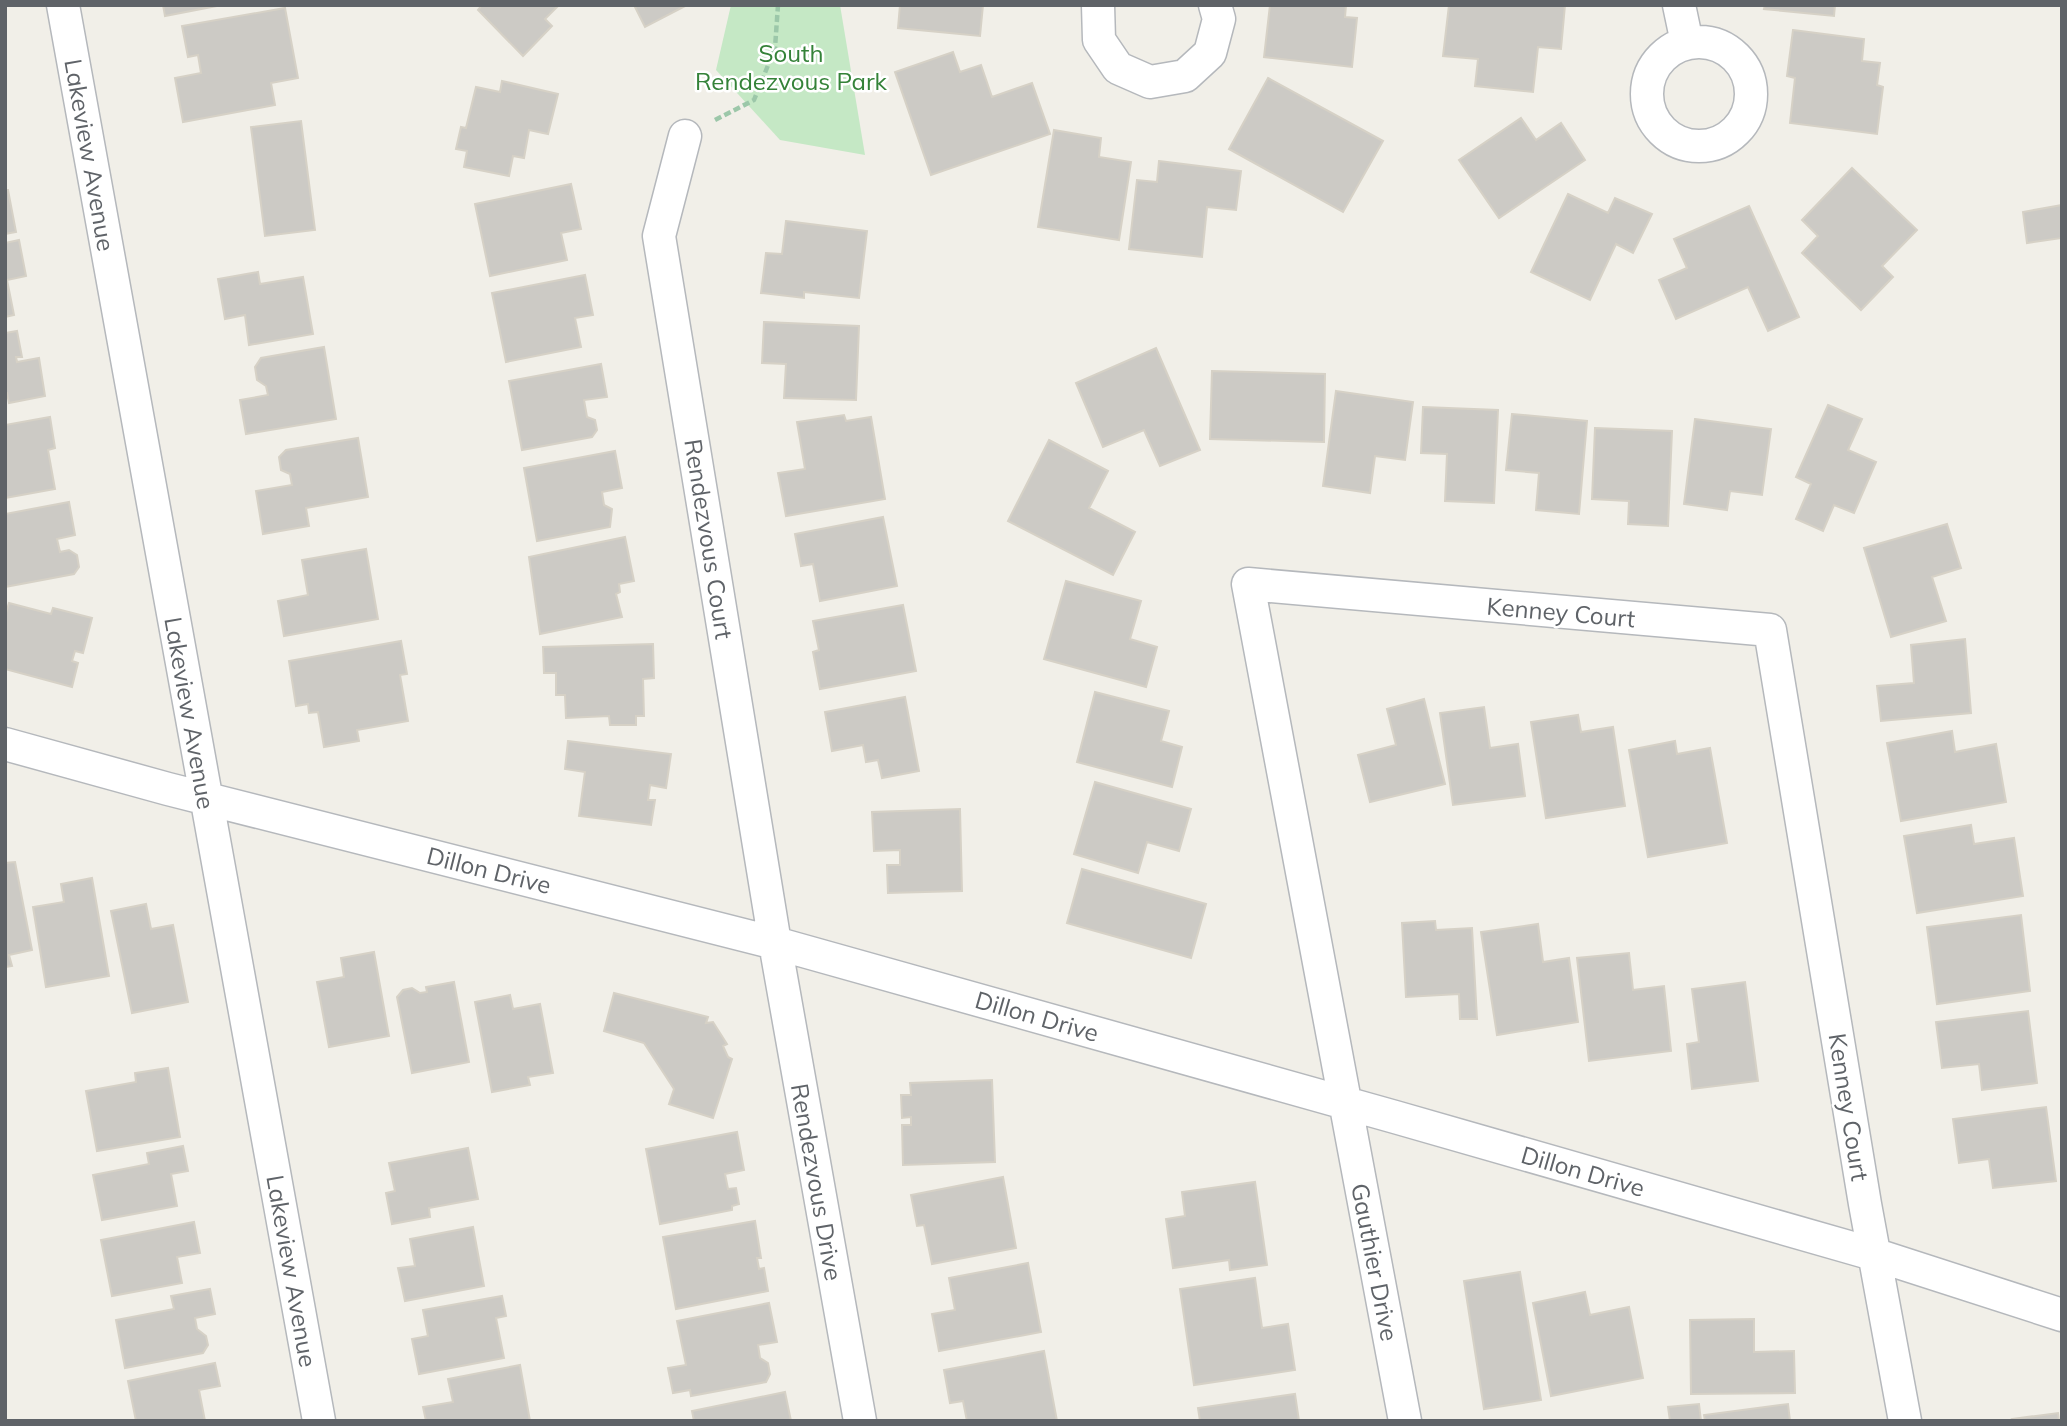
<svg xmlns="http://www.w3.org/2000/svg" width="2067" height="1426" font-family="Mulish,sans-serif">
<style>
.green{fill:#c5e8c5}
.building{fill:#cccac5;stroke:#d6d1c6;stroke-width:2}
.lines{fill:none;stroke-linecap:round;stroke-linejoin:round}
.minor-casing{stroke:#b5b8bc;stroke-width:35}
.path{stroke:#9cc7a9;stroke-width:4.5;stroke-dasharray:7 3.5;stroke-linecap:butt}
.minor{stroke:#fff;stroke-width:32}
.labels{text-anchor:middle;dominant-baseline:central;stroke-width:5;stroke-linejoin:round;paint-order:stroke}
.park-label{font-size:24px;fill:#348238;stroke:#fff}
.street-label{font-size:24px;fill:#5f6368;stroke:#fff}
</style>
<rect width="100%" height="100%" fill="#f1efe8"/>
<path class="green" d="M731,5H840L865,155L780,140L716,70Z"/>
<path class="building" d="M163,5H222L165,16Z
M482,5H559L545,19L552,26L523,56L478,10Z
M634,5H687L645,27Z
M900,5H983L980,36L898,28Z
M1270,5H1346L1345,17L1357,18L1352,67L1264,57Z
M1449,5H1565L1561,49L1538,47L1533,92L1475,86L1478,59L1443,56Z
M1765,5H1835L1834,16L1764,9Z
M285,8L298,78L271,83L275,105L183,122L175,78L201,73L198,55L188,57L182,26Z
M1793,30L1864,39L1862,61L1880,63L1877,85L1883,87L1877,134L1790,123L1795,78L1787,76Z
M953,52L960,72L981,65L992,97L1032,83L1050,134L931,175L895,72Z
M1268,78L1383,141L1343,212L1229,149Z
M502,81L558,94L548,134L529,130L524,158L513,156L509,176L464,167L467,151L456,149L461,127L466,128L476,87L500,92Z
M1521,118L1536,140L1561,123L1585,160L1499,218L1459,160Z
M301,121L315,230L265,236L251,127Z
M1054,130L1101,138L1099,157L1131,162L1119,240L1038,227Z
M1159,161L1241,171L1236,210L1207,207L1202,257L1129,249L1137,180L1157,182Z
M1852,168L1917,230L1882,266L1893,277L1861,310L1802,253L1818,236L1802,220Z
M571,184L581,229L561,233L567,260L490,276L475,204Z
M5,190H8L16,232L5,234Z
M1568,194L1608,213L1615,198L1652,214L1633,253L1616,244L1590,300L1531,272Z
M2062,205V238L2027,243L2023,212Z
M1749,206L1799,317L1768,331L1748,287L1676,319L1659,280L1687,268L1674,239Z
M786,221L867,231L859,298L804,292V298L761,293L766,253L782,254Z
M19,240L26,276L7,280L14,315L5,317V243Z
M258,272L260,284L303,277L313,334L249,345L245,315L225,319L218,279Z
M585,275L593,315L575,318L581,347L506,362L492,293Z
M764,322L859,326L856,400L784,398L786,364L762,363Z
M17,331L22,357H16L17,362L39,358L45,396L9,403L7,393H5V333Z
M324,347L336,419L246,434L240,400L268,395L266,386L257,380L255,367L261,358Z
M1156,348L1200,450L1160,466L1144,430L1103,447L1076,383Z
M601,364L607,397L584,400L587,417L595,420L597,430L592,437L522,450L509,381Z
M1212,371L1325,374L1324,442L1210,439Z
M1336,391L1413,402L1405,460L1375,456L1370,493L1323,486Z
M1828,405L1862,419L1848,450L1876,462L1854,513L1834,505L1823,531L1796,519L1811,484L1796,477Z
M1423,407L1498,410L1494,503L1445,501L1447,454L1421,453Z
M1512,414L1587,421L1579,514L1536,510L1539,473L1506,470Z
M844,415L846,421L871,417L885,499L786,516L778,473L805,469L797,422Z
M50,417L55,448L48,450L55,489L5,498V425Z
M1695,419L1771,429L1762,495L1730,491L1727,510L1684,504Z
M1595,428L1672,431L1668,526L1628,524L1629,501L1592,499Z
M358,438L368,497L306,508L309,526L263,534L256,491L292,485L290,474L281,470L279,457L286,450Z
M1049,440L1108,471L1089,508L1135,532L1113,575L1008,521Z
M615,451L622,488L602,492L604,505L612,509L610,527L537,541L524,468Z
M69,502L75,535L57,539L60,552L69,550L77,555L79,567L74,574L5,587V514Z
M883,517L897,586L820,601L813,564L801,566L795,534Z
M1947,524L1961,568L1932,577L1946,621L1891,637L1864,548Z
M625,537L634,581L619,584L620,592L616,594L622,617L540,634L529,557Z
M366,549L378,619L284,636L278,601L308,595L302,560Z
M1066,581L1141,601L1130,639L1157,647L1146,687L1044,659Z
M9,603L51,614L53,608L92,618L83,653L75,651L72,661L78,663L72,687L5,669V616Z
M903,605L916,671L820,689L813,652L819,650L813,621Z
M1965,639L1971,713L1881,721L1877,686L1914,683L1911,645Z
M401,641L407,674L400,675L408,721L357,730L359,741L324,747L318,712L309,713L308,704L296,706L289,661Z
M653,644L654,678L643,679L644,716H636V725H610L609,716L566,718L565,695H556V673H544L543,647Z
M1095,692L1169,711L1161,741L1182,747L1172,787L1077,762Z
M905,697L919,771L882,778L878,760L866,762L863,745L832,751L825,712Z
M1424,699L1445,784L1370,802L1358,755L1396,745L1387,709Z
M1484,707L1490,748L1518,744L1525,796L1453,805L1440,713Z
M1578,715L1581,732L1613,727L1625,806L1546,818L1531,722Z
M1952,731L1955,752L1996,744L2006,802L1901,821L1887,743Z
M568,741L671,754L666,788L650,785L648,800H655L651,825L579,816L585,772L565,769Z
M1675,741L1677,754L1710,748L1727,843L1648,857L1629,750Z
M1095,782L1191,809L1179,851L1147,842L1138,873L1074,854Z
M960,809L962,891L888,893L887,865H900V850L874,851L872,812Z
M1971,825L1974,844L2014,838L2023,896L1917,913L1904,836Z
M15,862L32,950L9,955L12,966L5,967V863Z
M1082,869L1206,904L1191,958L1067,923Z
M92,878L109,976L46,987L33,907L64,902L61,884Z
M146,904L151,929L173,925L188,1002L132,1013L111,911Z
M2021,915L2030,991L1937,1004L1927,927Z
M1435,921L1436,930L1472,928L1477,1019H1460L1459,994L1406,997L1402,923Z
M1538,924L1543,962L1569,958L1578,1022L1497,1035L1481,932Z
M374,952L389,1036L329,1047L317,982L344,977L341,958Z
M1629,953L1633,990L1664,986L1671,1051L1589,1061L1577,958Z
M454,982L469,1062L412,1073L397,997L403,990L412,988L420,993L427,992L426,987Z
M1745,982L1758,1081L1692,1089L1687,1044L1699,1042L1692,989Z
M614,993L708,1017L706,1023L713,1022L727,1044L723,1046L728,1057L732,1059L713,1118L669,1104L674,1089L644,1043L604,1031Z
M510,995L513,1009L540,1004L553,1073L528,1077L530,1085L492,1092L475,1002Z
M2028,1011L2037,1083L1982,1090L1979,1064L1942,1068L1936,1022Z
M168,1068L180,1137L97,1151L86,1091L136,1082L135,1073Z
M992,1080L995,1162L903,1165L902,1125H911V1117L902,1118L901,1095H911L910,1083Z
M2046,1107L2056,1181L1993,1188L1989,1159L1959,1163L1953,1119Z
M737,1132L744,1170L725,1174L728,1189L736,1188L739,1204L732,1206V1210L660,1224L646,1149Z
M183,1146L188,1171L171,1174L177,1206L102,1220L93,1175L149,1164L147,1153Z
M468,1148L478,1199L429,1208L430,1217L392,1224L386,1193L395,1191L389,1163Z
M1003,1177L1016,1248L932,1264L924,1225L917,1226L911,1195Z
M1255,1182L1267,1265L1230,1270L1229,1260L1173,1268L1166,1219L1185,1216L1182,1192Z
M755,1221L761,1258H757L759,1269L764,1268L768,1291L676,1309L663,1237Z
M194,1222L200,1253L177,1257L182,1283L112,1296L101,1240Z
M473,1227L484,1286L405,1301L398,1268L415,1266L410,1239Z
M1028,1263L1041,1332L939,1351L932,1314L955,1310L949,1278Z
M1520,1272L1541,1400L1484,1409L1464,1281Z
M1255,1278L1262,1328L1288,1324L1295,1370L1194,1385L1180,1289Z
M210,1289L215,1314L195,1318L197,1329L206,1336L208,1345L203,1353L125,1368L116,1320L174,1309L171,1296Z
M1585,1292L1590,1315L1629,1307L1643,1378L1551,1396L1533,1303Z
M502,1296L506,1316L496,1318L504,1358L419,1374L412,1339L428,1336L423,1310Z
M769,1303L777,1342L758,1345L760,1358L768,1363L770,1374L766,1382L691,1396L690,1390L673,1393L668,1368L686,1365L677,1321Z
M1754,1319V1352L1794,1351L1795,1393L1691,1394L1690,1320Z
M1044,1351L1057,1421H967L963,1401L950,1403L944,1370Z
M215,1363L220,1386L199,1390L205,1421H136L128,1381Z
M520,1365L530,1421H426L423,1407L453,1402L448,1379Z
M785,1392L791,1421H694L692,1411Z
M1295,1394L1299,1421H1200L1198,1408Z
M1699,1404L1701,1421H1670L1668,1407Z
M1788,1404L1790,1421H1705L1704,1415Z
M2058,1413L2059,1421H2013L2012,1419Z"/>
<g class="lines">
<defs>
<path id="minor" d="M63,5L319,1421
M1098,5L1099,40L1118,68L1150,82L1185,76L1210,53L1219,19L1215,5
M1679,5L1687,43
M1647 94a52 52 0 1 1 104 0a52 52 0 1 1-104 0Z
M685,136L659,236L775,943L860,1421
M5,744L168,789L775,943L1395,1117L1873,1254L2062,1315
M1405,1421L1248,584L1770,630L1865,1204L1905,1421"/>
</defs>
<use href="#minor" class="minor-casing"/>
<path class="path" d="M715,120L754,100L775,48L778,5"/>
<use href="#minor" class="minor"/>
</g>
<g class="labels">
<g class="park-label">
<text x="791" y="53">South<tspan x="791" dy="28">Rendezvous Park</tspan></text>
</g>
<g class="street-label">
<text transform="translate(90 155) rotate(80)">Lakeview Avenue</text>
<text transform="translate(709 539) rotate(81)">Rendezvous Court</text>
<text transform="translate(1561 612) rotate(5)">Kenney Court</text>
<text transform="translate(190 713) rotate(80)">Lakeview Avenue</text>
<text transform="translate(489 870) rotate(14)">Dillon Drive</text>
<text transform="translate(1037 1016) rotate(16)">Dillon Drive</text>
<text transform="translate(1849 1107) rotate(81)">Kenney Court</text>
<text transform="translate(1583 1171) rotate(16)">Dillon Drive</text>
<text transform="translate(817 1182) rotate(80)">Rendezvous Drive</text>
<text transform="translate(1375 1262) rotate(79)">Gauthier Drive</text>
<text transform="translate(292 1271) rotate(80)">Lakeview Avenue</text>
</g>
</g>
<rect width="2067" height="1426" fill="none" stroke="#5f6368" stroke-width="14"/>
</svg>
